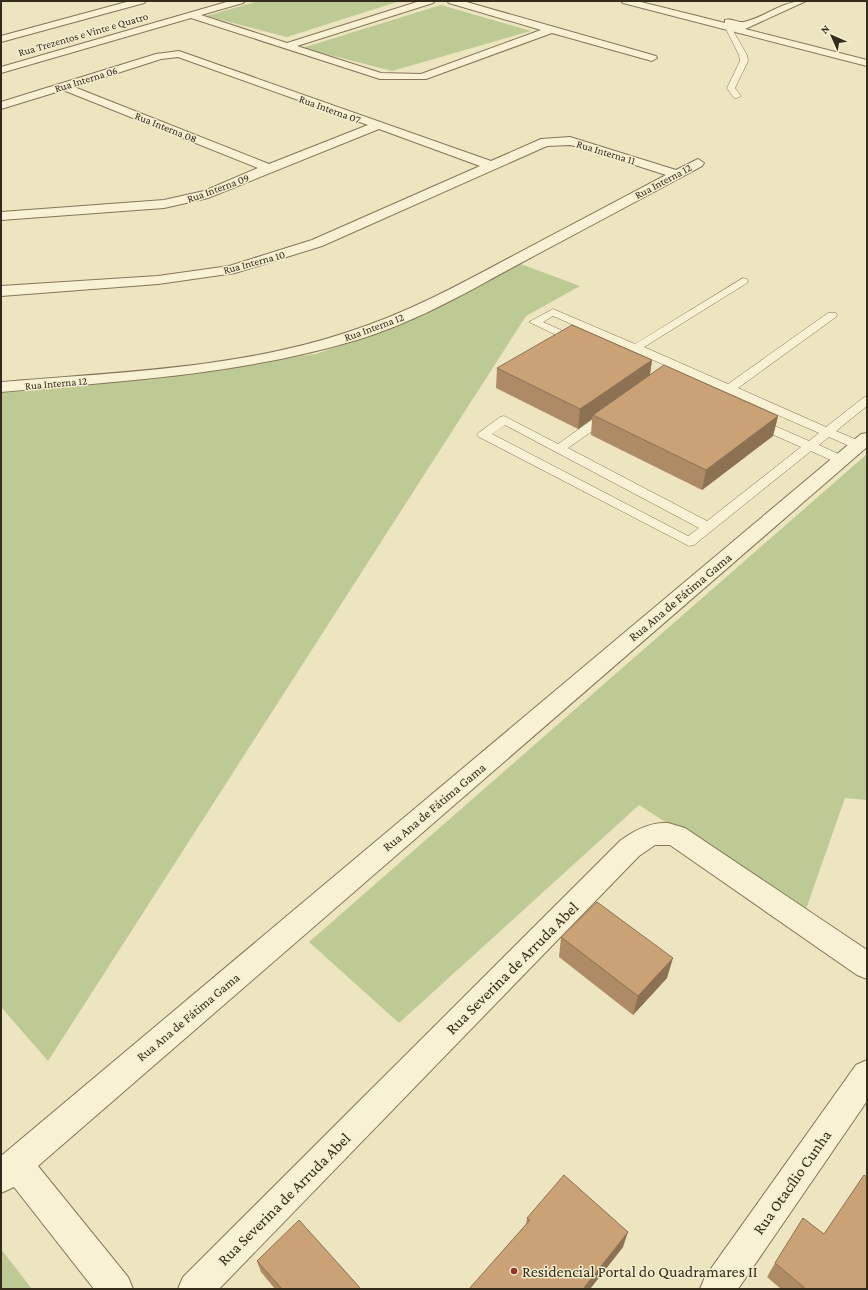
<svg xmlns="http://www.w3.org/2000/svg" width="868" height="1290" font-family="'Crimson Pro',serif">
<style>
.green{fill:#beca94}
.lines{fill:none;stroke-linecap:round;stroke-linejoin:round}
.lane-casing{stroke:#857558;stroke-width:1}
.street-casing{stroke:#857558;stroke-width:2}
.lane{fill:#f8f1d3;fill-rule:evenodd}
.street{fill:#f8f1d3;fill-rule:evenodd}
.wall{fill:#ae8b65}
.shaded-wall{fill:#8d7153}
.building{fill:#caa276;stroke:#8d7153}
.poi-dot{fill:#93352a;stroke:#f4eecf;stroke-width:1.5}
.labels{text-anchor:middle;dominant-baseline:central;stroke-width:3;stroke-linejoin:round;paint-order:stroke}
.far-street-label{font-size:11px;fill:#352b1d;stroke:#f4eecf}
.street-label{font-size:13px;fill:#352b1d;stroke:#f4eecf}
.near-street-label{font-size:16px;fill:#352b1d;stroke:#f4eecf}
.near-poi-label{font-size:16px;fill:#352b1d;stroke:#f4eecf;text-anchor:start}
</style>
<rect width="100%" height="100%" fill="#ede4c0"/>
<path class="green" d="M259,1H400L287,37L206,16Z
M441,5L531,31L392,71L302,48Z
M518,263L580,286L526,316L48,1061L1,1007V392L120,381L316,354L382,331L443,305Z
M867,454V800L845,798L805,912L639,805L399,1023L309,942Z
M1,1249L32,1289H1Z"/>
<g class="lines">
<defs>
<path id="lane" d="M728,25L731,27L747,55L748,61L735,88L741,96L737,98H734L727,88L740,61L739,55L725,27Z
M743,278L747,279L748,281L747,283L644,347L728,384L828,313H836L837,315L836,317L738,388L826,427L863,398L867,396V406L836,431L862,442L864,445L862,448H854L829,437L819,445L845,457L847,460L845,463H837L811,451L694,545L689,546L479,437L477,434L500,417L504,416L558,444L603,412H611L613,415L611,418L568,448L707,521L801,447L751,425L749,422L751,419H759L809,441L819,433L553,316L543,322L581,339L582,341L581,343H573L529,322L553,309L635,344ZM505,425L699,528L688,536L492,434Z"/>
<path id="street" d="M130,1H146L144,3L1,42V36Z
M230,1H245L243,3L201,15L287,43L420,1H435L433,3L297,46L381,73L421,74L541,30L449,3L447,1H463L656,56L657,58L652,61L552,33L426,79H380L191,18L1,73V67Z
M621,1H637L725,23V20C732,18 738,23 744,22C766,17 781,1 806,1L745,29L867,60V66L623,3Z
M179,51L491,161L541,139L570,137L676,170L698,159L704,163L702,166C641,199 579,232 517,265C466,293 414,323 357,340C240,375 122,381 1,392V382C116,372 237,369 348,332C405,314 457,286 509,258C562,230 614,202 666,175L579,147L570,145L547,146L322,246L235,273L158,284L1,296V286L158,276L229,266L312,240L480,166L379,129L208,198L164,208L1,220V212L164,200L204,191L258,168L63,90L1,109V102L156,54ZM178,57L368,125L269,164L74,87L161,59Z
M867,433V447L38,1166L128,1277L133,1289H94L14,1187L1,1193V1156L861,434Z
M668,823L685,828L867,950V979L857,975L670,845H655L639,856L219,1289H178L183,1277L621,840C635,830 650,822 668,823Z
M867,1060V1101L738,1289H700L705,1277L856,1065Z"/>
</defs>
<use href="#lane" class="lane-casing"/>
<use href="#street" class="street-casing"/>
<use href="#lane" class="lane"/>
<use href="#street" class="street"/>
</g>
<path class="wall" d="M652,360L650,375L778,416L773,436L702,490L591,435L592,419L578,429L496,388L497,368Z
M561,937L667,978L633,1015L559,957Z
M527,1218L623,1247L590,1289H469L526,1225Z
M824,1234L867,1289H781L767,1277L775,1263Z
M257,1261L361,1289H275L261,1272Z"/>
<path class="shaded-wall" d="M652,360L649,379L593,415L592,419L578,429L580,409Z
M778,416L773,436L702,490L706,470Z
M673,958L667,978L633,1015L638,996Z
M628,1232L623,1247L590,1289H583Z"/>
<path class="building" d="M572,325L652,360L580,409L497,368Z
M664,365L778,416L706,470L593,415Z
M597,902L673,958L638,996L561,937Z
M564,1175L628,1232L583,1289H469L530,1220L527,1218Z
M864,1175L867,1177V1289H806L775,1263L803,1218L824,1234Z
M299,1220L361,1289H282L257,1261Z"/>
<circle class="poi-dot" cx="514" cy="1271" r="4"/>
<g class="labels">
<g class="far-street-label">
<text transform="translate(83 34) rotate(-16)">Rua Trezentos e Vinte e Quatro</text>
<text transform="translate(86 79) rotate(-17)">Rua Interna 06</text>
<text transform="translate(330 109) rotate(20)">Rua Interna 07</text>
<text transform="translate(166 127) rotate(22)">Rua Interna 08</text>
<text transform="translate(606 152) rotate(17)">Rua Interna 11</text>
<text transform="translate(663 181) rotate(-28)">Rua Interna 12</text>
<text transform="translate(218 188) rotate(-20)">Rua Interna 09</text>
<text transform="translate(254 262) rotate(-15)">Rua Interna 10</text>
<text transform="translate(374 327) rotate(-20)">Rua Interna 12</text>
<text transform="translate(56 383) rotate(-5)">Rua Interna 12</text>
</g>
<g class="street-label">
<text transform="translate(680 597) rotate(-40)">Rua Ana de Fátima Gama</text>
<text transform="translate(434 807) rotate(-40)">Rua Ana de Fátima Gama</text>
<text transform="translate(188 1017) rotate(-40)">Rua Ana de Fátima Gama</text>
</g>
<g class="near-street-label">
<text transform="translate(512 968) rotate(-45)">Rua Severina de Arruda Abel</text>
<text transform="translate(792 1182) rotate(-55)">Rua Otacílio Cunha</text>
<text transform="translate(284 1199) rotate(-45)">Rua Severina de Arruda Abel</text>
</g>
<g class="near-poi-label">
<text x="522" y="1271">Residencial Portal do Quadramares II</text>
</g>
</g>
<rect width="868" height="1290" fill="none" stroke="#352b1d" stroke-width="4"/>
<g transform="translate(832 36) rotate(315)" stroke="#f4eecf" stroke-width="3" paint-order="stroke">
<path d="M0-3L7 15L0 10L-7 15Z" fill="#352b1d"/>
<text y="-6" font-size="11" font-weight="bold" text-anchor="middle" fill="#352b1d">N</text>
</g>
</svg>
